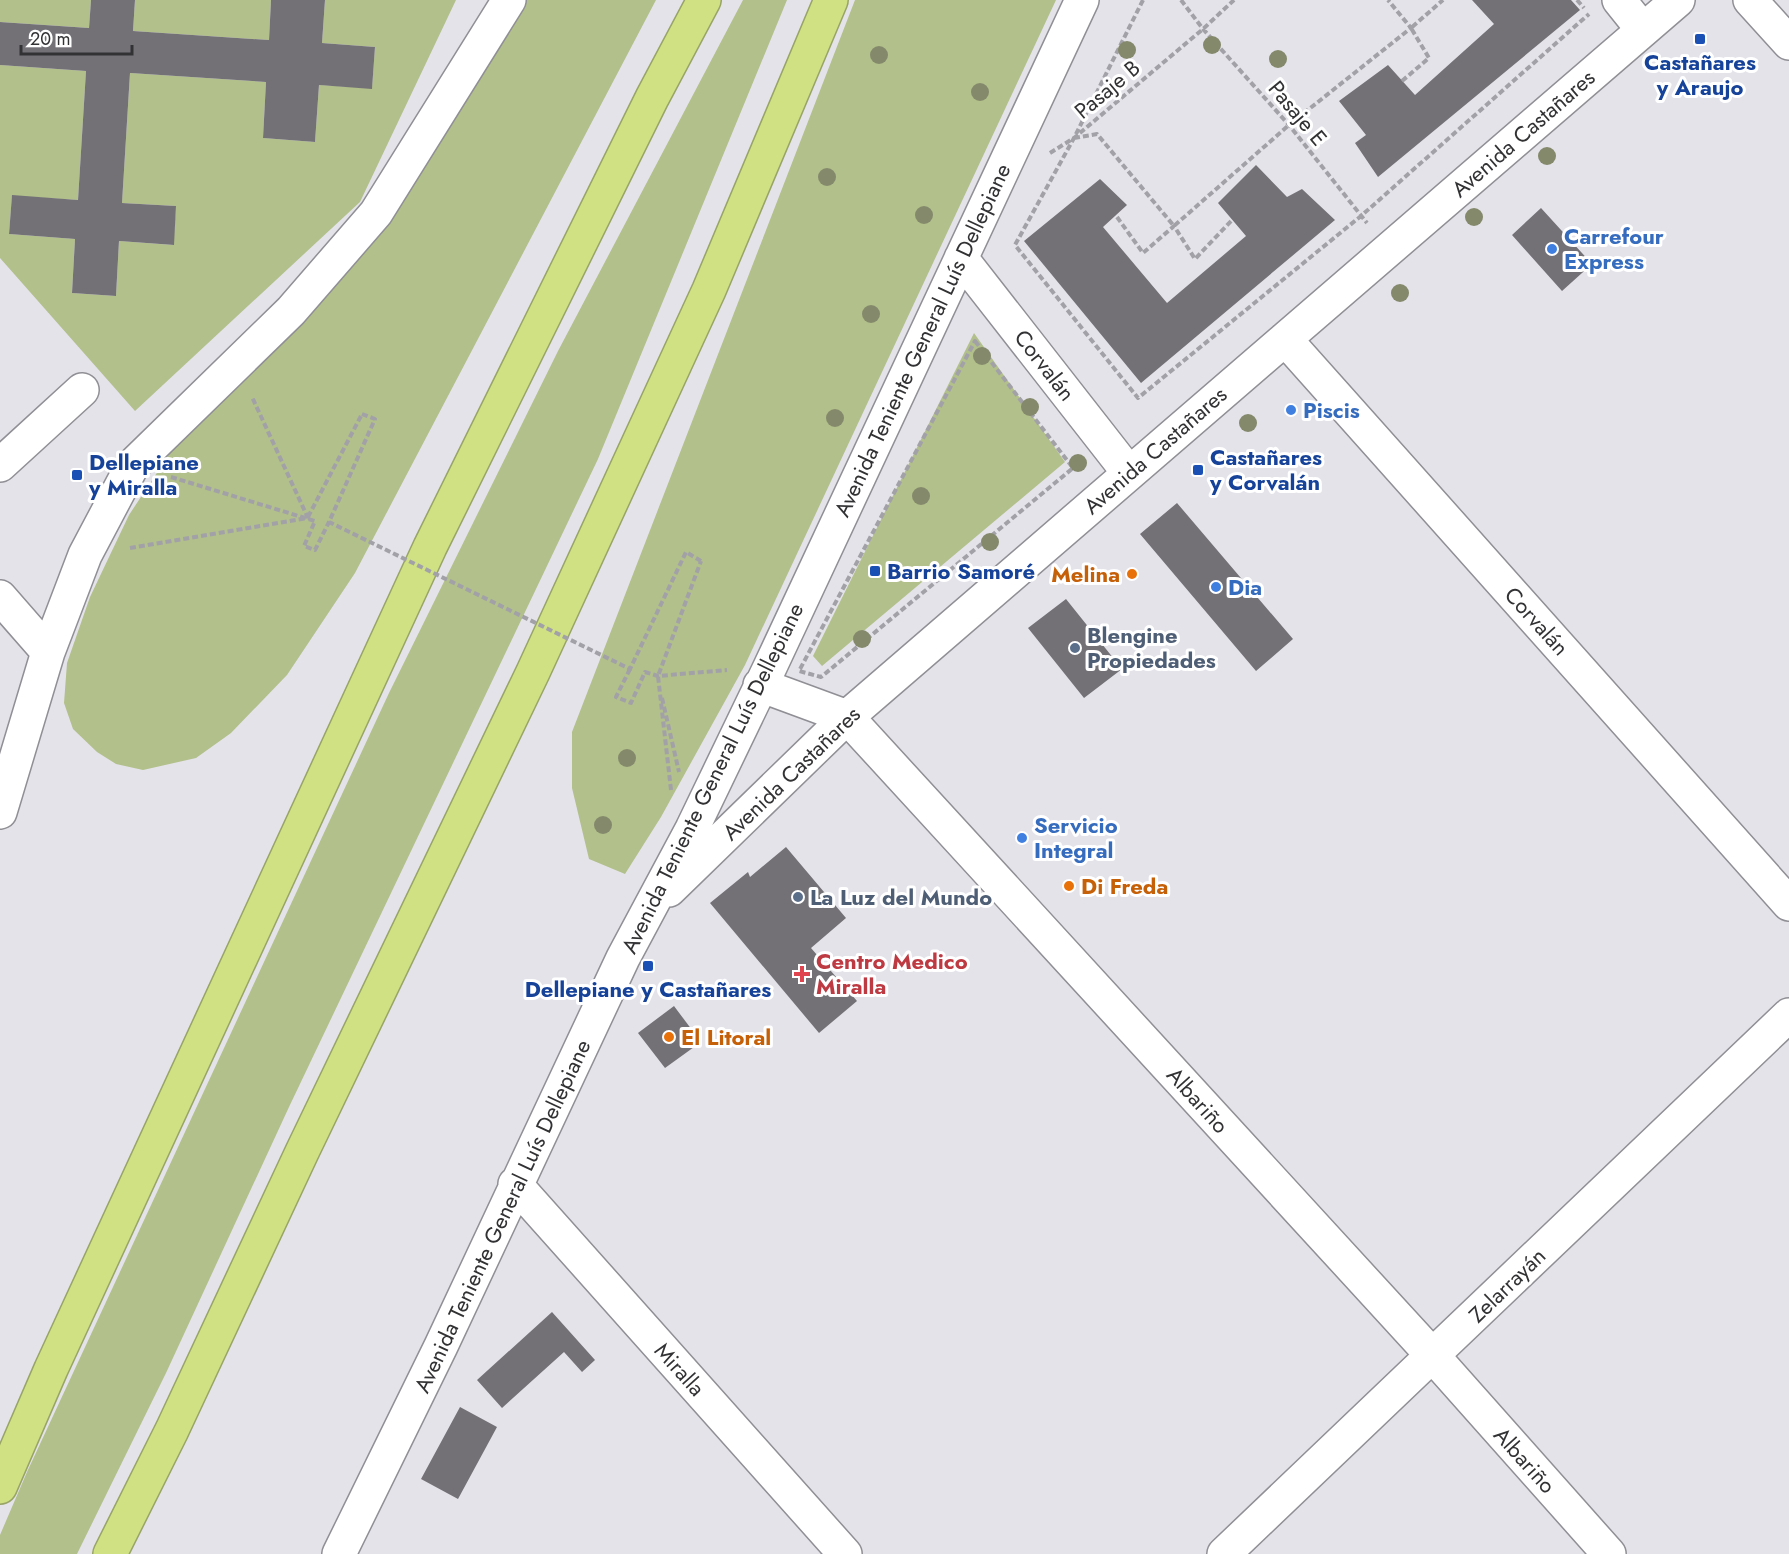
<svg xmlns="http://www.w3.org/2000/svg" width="1789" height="1554" font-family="Jost,sans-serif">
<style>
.green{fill:#b2c08b}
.building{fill:#737176}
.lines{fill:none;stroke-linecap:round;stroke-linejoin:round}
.minor-casing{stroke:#908f95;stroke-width:36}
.highway-casing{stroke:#98a467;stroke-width:36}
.path{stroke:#a2a1a7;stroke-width:4;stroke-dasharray:6 3;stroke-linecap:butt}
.minor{stroke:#fff;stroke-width:33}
.highway{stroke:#cfe182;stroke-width:33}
.path-bridge{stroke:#a2a1a7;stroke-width:4;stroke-dasharray:6 3;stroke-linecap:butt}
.tree{fill:#84896c}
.transit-dot{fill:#1a4fb4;stroke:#fff;stroke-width:2}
.shop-dot{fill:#3f7fe0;stroke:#fff;stroke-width:2}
.food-dot{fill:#e8710a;stroke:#fff;stroke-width:2}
.service-dot{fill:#5c6f8a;stroke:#fff;stroke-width:2}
.health-dot{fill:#e0444e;stroke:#fff;stroke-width:2}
.labels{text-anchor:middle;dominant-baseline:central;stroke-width:6;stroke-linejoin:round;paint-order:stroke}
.transit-label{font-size:22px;font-weight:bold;fill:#164399;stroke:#fff;text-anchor:start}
.street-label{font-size:22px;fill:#323234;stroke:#fff}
.shop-label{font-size:22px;font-weight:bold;fill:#366cbe;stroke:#fff;text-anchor:start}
.food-label{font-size:22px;font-weight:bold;fill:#c56008;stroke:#fff;text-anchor:start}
.service-label{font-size:22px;font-weight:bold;fill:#4e5e75;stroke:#fff;text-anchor:start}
.health-label{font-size:22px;font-weight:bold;fill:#be3a42;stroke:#fff;text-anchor:start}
</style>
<rect width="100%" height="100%" fill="#e4e3ea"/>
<path class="green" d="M0,0H91L89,28L0,22Z
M135,0H271L269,40L133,31Z
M325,0H456L360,202L135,411L0,258V65L86,71L78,200L12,196L9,234L75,239L72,293L116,296L119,241L173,245L176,206L122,203L130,73L266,82L263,138L315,142L319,85L372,88L375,47L322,43Z
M524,0H656L355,573L287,675L231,733L196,758L143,770L116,764L97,752L73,729L64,703L67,663L90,597L129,515L180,438Z
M743,0H787L598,459L289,1107L166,1373L77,1554H0V1535L27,1472L389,693L558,351Z
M855,0H1056L745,665L661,817L625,874L589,859L572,788V732Z
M974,333L1065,462L822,666L813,656Z"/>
<path class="building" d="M91,0H135L133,31L269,40L271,0H325L322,43L375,47L372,89L319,85L315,142L263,138L266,82L130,73L122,203L176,206L174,245L119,241L116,296L72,293L75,239L9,234L12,195L78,200L86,71L0,65V22L89,28Z
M1472,0H1571L1580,10L1378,177L1355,143L1366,135L1339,101L1388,65L1415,95L1494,24Z
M1256,165L1287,197L1302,189L1335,220L1141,383L1024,241L1100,179L1127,205L1103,227L1167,303L1246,236L1218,203Z
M1541,208L1592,264L1562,291L1512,235Z
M1177,503L1293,639L1256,671L1140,534Z
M1066,599L1122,669L1084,698L1028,628Z
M786,847L846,918L811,948L857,1001L819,1033L710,903L748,872L750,877Z
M674,1006L701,1042L665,1068L638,1033Z
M552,1312L595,1360L582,1372L564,1352L502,1408L477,1380Z
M460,1407L497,1427L458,1499L421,1479Z"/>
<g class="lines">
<defs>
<path id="minor" d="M1619,0L1643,30
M1750,0L1789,43
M961,258L1129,473
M1285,339L1789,904
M0,465L82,390
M0,597L48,652
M760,685L847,717L1433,1356L1609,1554
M0,812L48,652L85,555L132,466L291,311L376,213L509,0
M669,890L847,717L1678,0
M515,1184L845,1554
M339,1554L441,1346L623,958L692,829L770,667L1082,0
M1224,1554L1789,1015"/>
<path id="highway" d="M0,1487L51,1369L430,547L652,98L704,0
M110,1554L172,1430L302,1152L533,672L709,290L831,0"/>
</defs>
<use href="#minor" class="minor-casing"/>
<use href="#highway" class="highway-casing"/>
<path class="path" d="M1143,0L1074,138L1015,245L1138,398L1361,216L1589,14
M1181,0L1203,29L1289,125L1367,223
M1577,0L1584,8
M1402,81L1429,58L1411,28L1443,0
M1074,138L1097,134L1174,226L1289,125L1411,28L1388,0
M1050,153L1074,138L1203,29L1234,0
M1117,217L1143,253L1174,226L1195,259L1232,220
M975,341L1073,468L821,677L799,671Z
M171,477L315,521L304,546L315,550L329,522
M308,517L362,414
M130,548L308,518L252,397
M630,669L616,697L631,703L645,672L658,676L727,670
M662,698L679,772
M671,790L658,676L701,561"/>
<use href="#minor" class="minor"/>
<use href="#highway" class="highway"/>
<path class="path-bridge" d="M362,414L375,419L329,522L630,669L686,552L701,561"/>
</g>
<g class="tree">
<circle cx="1212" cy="45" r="9"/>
<circle cx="1127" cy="50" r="9"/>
<circle cx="879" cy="55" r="9"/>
<circle cx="1278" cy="59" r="9"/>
<circle cx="980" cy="92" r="9"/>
<circle cx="1547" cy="156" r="9"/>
<circle cx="827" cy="177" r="9"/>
<circle cx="924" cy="215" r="9"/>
<circle cx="1474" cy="217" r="9"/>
<circle cx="1400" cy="293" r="9"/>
<circle cx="871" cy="314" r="9"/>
<circle cx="982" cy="356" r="9"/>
<circle cx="1030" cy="407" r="9"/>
<circle cx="835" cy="418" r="9"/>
<circle cx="1248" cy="423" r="9"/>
<circle cx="1078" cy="463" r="9"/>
<circle cx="921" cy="496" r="9"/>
<circle cx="990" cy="542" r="9"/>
<circle cx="862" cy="639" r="9"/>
<circle cx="627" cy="758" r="9"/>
<circle cx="603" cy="825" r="9"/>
</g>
<g class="transit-dot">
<rect x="1694" y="33" width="12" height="12" rx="3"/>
<rect x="1192" y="464" width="12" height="12" rx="3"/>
<rect x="71" y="469" width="12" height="12" rx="3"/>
<rect x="869" y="565" width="12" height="12" rx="3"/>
<rect x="642" y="960" width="12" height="12" rx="3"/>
</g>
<g class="shop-dot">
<circle cx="1552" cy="249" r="6"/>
<circle cx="1291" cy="410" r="6"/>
<circle cx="1216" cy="587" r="6"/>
<circle cx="1022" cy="838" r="6"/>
</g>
<g class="food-dot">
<circle cx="1132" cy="574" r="6"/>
<circle cx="1069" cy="886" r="6"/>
<circle cx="669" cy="1037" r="6"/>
</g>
<g class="service-dot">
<circle cx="1075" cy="648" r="6"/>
<circle cx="798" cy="897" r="6"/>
</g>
<path class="health-dot" d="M799 965h6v6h6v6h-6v6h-6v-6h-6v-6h6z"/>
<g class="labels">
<g class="transit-label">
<text x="1700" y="62" text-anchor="middle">Castañares<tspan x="1700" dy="25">y Araujo</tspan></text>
<text x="1210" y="457">Castañares<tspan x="1210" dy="25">y Corvalán</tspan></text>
<text x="89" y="462">Dellepiane<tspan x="89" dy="25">y Miralla</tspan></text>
<text x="887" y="571">Barrio Samoré</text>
<text x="648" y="989" text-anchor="middle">Dellepiane y Castañares</text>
</g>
<g class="street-label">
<text transform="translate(1107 89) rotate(-40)">Pasaje B</text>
<text transform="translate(1298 113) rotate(50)">Pasaje E</text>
<text transform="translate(1523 133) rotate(-41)">Avenida Castañares</text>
<text transform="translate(922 340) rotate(-65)">Avenida Teniente General Luís Dellepiane</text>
<text transform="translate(1045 365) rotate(52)">Corvalán</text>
<text transform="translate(1155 450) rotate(-41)">Avenida Castañares</text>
<text transform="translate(1537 621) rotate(48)">Corvalán</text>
<text transform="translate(791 773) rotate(-44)">Avenida Castañares</text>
<text transform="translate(712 778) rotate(-64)">Avenida Teniente General Luís Dellepiane</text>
<text transform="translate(1198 1100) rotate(48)">Albariño</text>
<text transform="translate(502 1216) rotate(-65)">Avenida Teniente General Luís Dellepiane</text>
<text transform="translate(1507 1285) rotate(-44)">Zelarrayán</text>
<text transform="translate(680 1369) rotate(48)">Miralla</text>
<text transform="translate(1525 1460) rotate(48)">Albariño</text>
</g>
<g class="shop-label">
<text x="1564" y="236">Carrefour<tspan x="1564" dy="25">Express</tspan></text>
<text x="1303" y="410">Piscis</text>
<text x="1228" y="587">Dia</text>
<text x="1034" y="825">Servicio<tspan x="1034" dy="25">Integral</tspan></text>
</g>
<g class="food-label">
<text x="1120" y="574" text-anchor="end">Melina</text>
<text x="1081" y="886">Di Freda</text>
<text x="681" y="1037">El Litoral</text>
</g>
<g class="service-label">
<text x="1087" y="635">Blengine<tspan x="1087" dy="25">Propiedades</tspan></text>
<text x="810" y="897">La Luz del Mundo</text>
</g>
<g class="health-label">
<text x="816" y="961">Centro Medico<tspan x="816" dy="25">Miralla</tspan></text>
</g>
</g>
<path d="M21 45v9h111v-9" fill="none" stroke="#323234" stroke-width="3"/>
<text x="30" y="45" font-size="18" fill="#323234" stroke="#ffffff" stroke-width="4.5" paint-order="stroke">20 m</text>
</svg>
